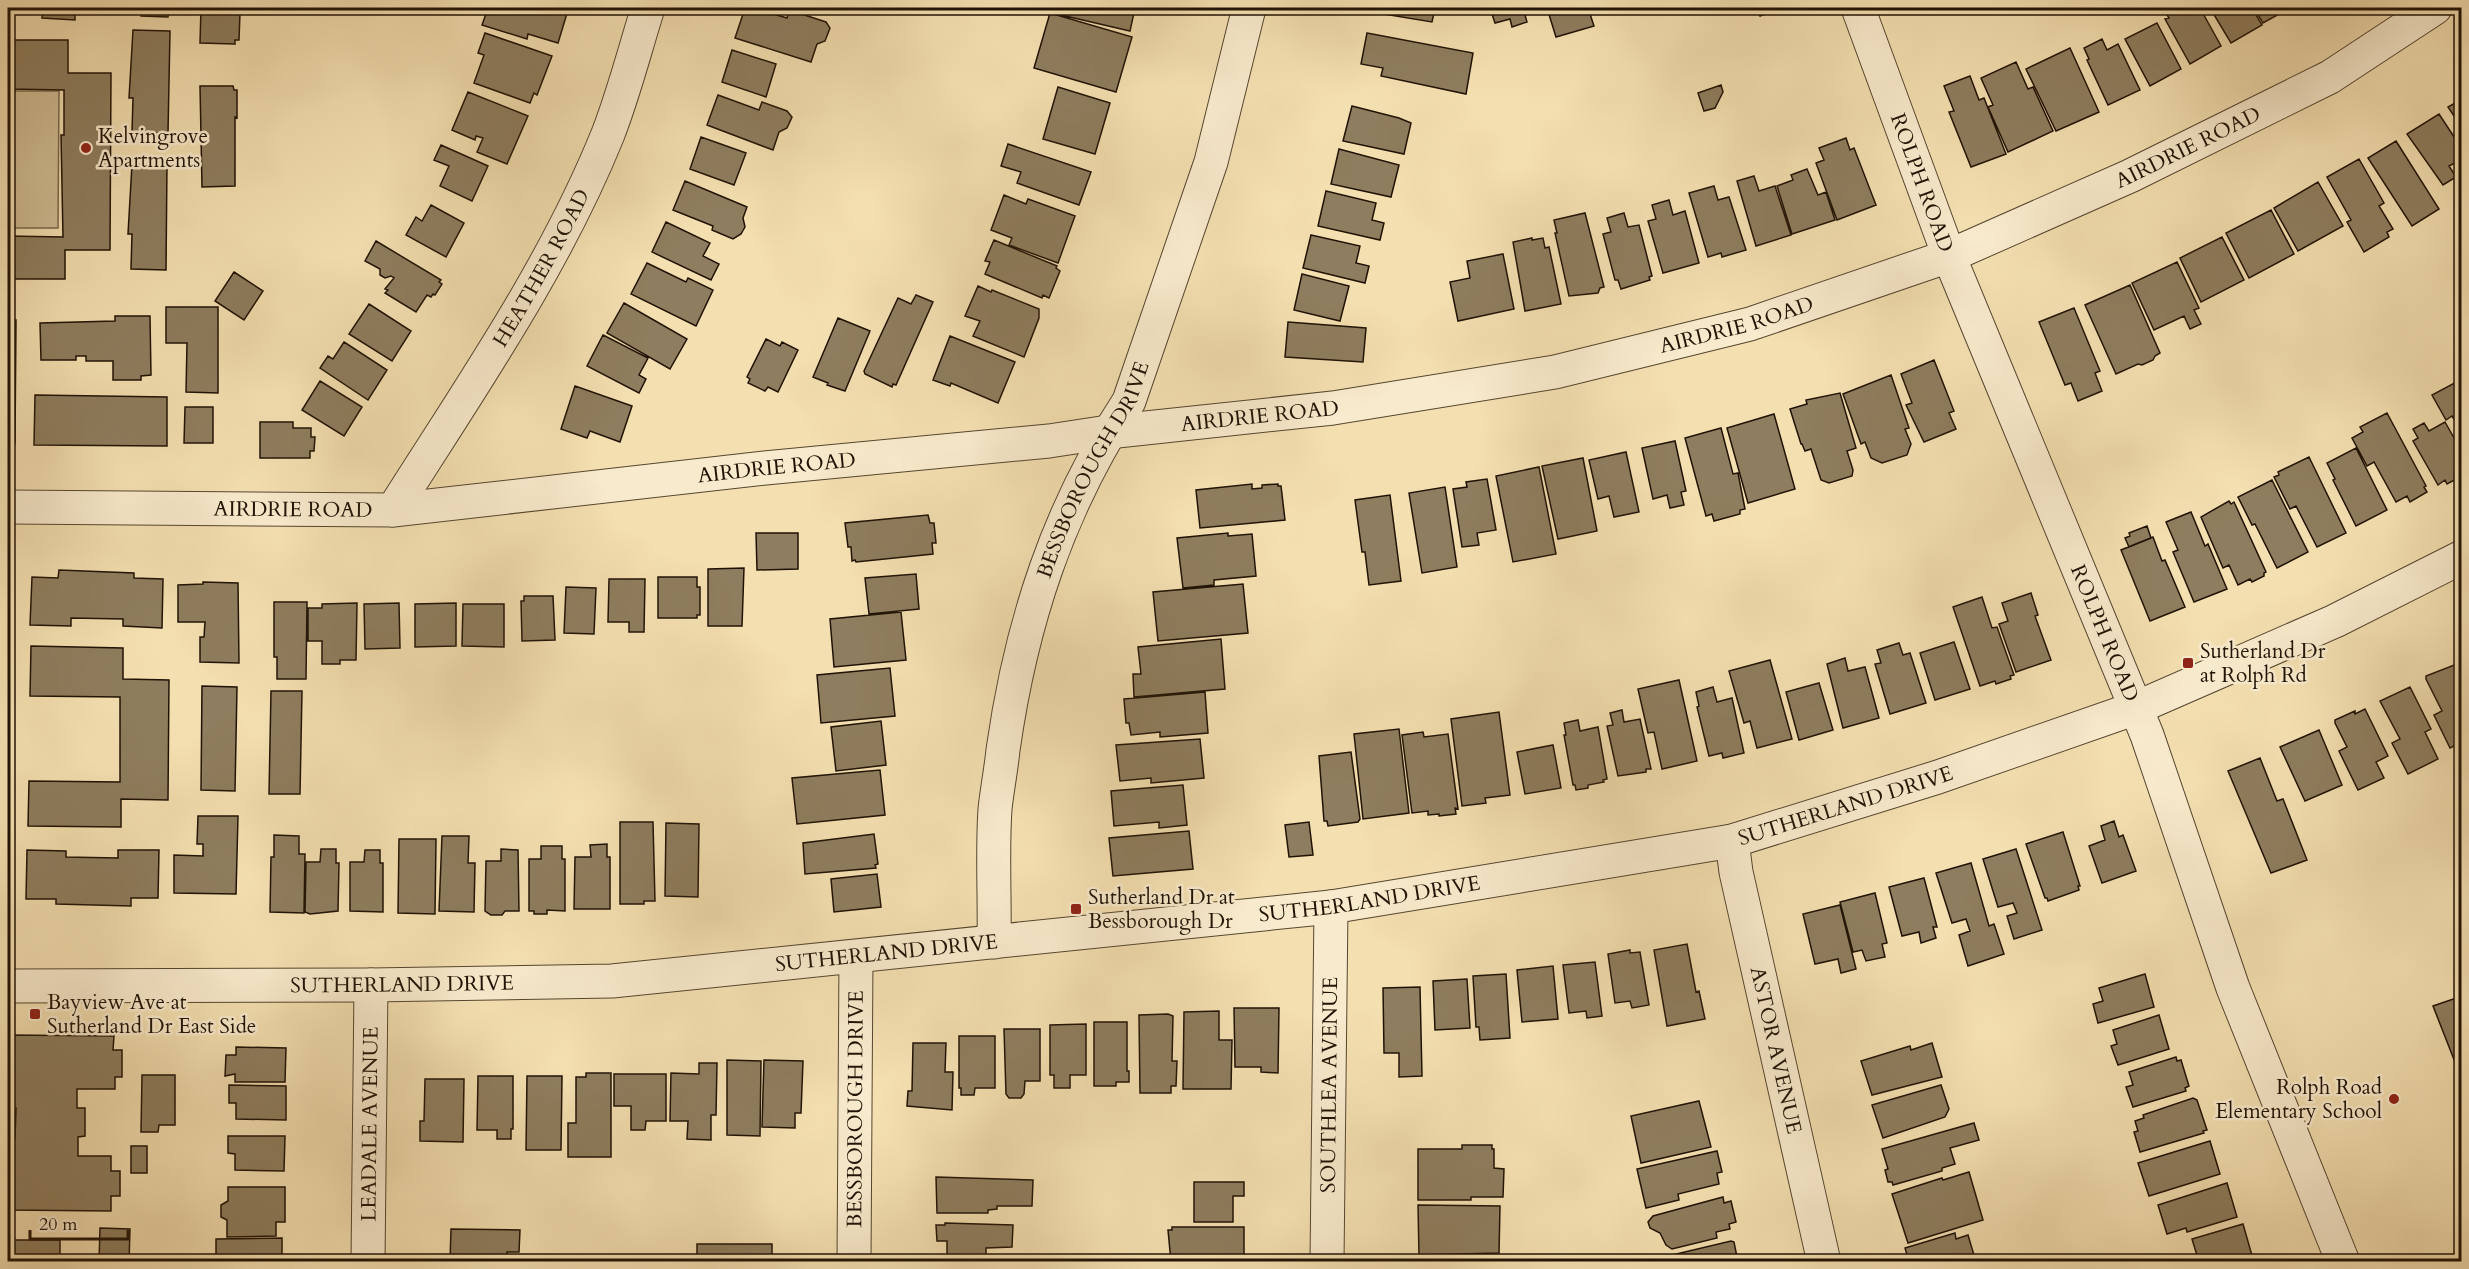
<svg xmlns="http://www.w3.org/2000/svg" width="2469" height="1269" font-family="Cardo,serif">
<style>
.green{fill:#d0bc93;stroke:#78684c;stroke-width:1.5}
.building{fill:#8e7d5e;stroke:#201306;stroke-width:1.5}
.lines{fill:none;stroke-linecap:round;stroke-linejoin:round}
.minor-casing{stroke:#554630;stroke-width:35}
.minor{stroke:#f8eacc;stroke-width:33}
.poi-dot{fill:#8f2418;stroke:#f8eacc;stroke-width:2}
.labels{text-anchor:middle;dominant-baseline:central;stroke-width:5;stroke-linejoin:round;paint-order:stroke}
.poi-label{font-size:21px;fill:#201306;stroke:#f8eacc;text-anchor:start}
.street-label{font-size:21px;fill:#201306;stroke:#f8eacc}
</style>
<rect width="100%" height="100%" fill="#f4dfb0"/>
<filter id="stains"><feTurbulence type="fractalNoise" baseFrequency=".00333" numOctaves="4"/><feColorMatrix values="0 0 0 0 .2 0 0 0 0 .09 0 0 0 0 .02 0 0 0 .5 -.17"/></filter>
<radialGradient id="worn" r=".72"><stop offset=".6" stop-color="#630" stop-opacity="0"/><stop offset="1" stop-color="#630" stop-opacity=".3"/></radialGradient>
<path class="green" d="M8,91H59L58,228H8Z"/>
<path class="building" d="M23,8H75V20L42,18L43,8Z
M141,8H169L168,17L141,16Z
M201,8H235V13H240L239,40H235V44L200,43Z
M488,8H561L568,10L558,43L528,34L527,39L482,25Z
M745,8H753L787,18L789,10L826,22L830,28L825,41L817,44L811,62L735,38Z
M1049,8H1135L1130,31L1048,12Z
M1372,8H1435L1432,22L1371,12Z
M1490,8H1528L1530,13L1525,15L1527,22L1512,27L1510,19L1495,23Z
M1547,8H1588L1594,26L1556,37Z
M1756,8H1781L1760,16Z
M2163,8H2200L2221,46L2190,64L2165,19L2169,18Z
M2210,8H2252L2262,25L2231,43Z
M2254,8H2290L2263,23Z
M1050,13L1132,37L1116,92L1034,68Z
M2157,23L2181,69L2150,86L2125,39Z
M133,30L170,31L168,133L132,132L133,98H129Z
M485,33L552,56L537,95L534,93L530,103L474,83L484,55L478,53Z
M1367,33L1473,53L1466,94L1381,76L1383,68L1361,64Z
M2102,39L2107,50L2118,44L2140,90L2108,105L2087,60L2089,59L2084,48Z
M8,40H68V73H111L110,250H65V279H8V236L63,237L61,135H64V90L8,89Z
M2070,48L2099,112L2056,131L2026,69Z
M732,50L776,64L766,97L722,82Z
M2016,62L2028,89L2033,87L2053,131L2008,152L1988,107L1993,105L1981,78Z
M1970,76L1979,100L1984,98L2006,154L1971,167L1949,112L1954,111L1944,86Z
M1721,85L1723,92L1715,108L1704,111L1698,93Z
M200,86H233L234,90H237V118L235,117V186L202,187Z
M1058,87L1110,103L1095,154L1043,139Z
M468,92L528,116L507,164L477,152L483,138L476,136L475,140L452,130Z
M718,95L759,110L762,102L787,111L792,117L787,128L779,132L773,150L707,125Z
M2462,99V128L2448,107Z
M1352,106L1399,118L1411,123L1404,154L1343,141Z
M2439,114L2462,149V159L2449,166L2456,177L2443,185L2407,134Z
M701,137L746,153L734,185L690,169Z
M1846,138L1850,150L1854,148L1876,205L1837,220L1816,163L1824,160L1819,148Z
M2396,141L2439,209L2412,226L2368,158Z
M1008,144L1091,172L1079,205L1017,183L1021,172L1001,166Z
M441,145L488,166L472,201L440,186L449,166L434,160Z
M1339,149L1399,165L1391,197L1331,184Z
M2359,159L2384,203L2379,206L2393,229L2387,232L2389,237L2364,252L2347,222L2351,220L2327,177Z
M132,164H167L166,270L131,269L132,234H128Z
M1807,169L1818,195L1826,192L1835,220L1792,234L1777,186L1793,180L1791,175Z
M1754,176L1759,191L1775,186L1791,235L1756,246L1737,181Z
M685,181L747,207L743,218L745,227L741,234L733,239L712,230L713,226L673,210Z
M2318,182L2343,226L2298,251L2274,208Z
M1714,186L1718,200L1729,197L1746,250L1722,257L1721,253L1708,257L1689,193Z
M1326,191L1376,203L1372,220L1384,223L1380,240L1318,226Z
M1004,195L1026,204L1028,199L1075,216L1058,263L1009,245L1012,238L991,230Z
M1669,200L1673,215L1685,211L1699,263L1663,273L1648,221L1656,219L1652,205Z
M431,205L464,223L446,257L406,235L416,217L422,221Z
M2271,210L2294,254L2249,278L2226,233Z
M1585,213L1604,287L1600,288L1598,293L1569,296L1555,233H1557L1554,220Z
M1624,213L1628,227L1639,225L1652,276L1649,277L1650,280L1621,289L1618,280H1615L1603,234L1611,232L1607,218Z
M666,222L710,243L703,256L719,264L711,280L652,252Z
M1311,235L1360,246L1356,263L1369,266L1365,283L1303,268Z
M2222,237L2244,280L2201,302L2180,258Z
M1532,238V240L1543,238L1545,248L1549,247L1561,304L1525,311L1513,242Z
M994,240L1057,266L1056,268L1060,271L1049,298L1043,295L1042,298L985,274L990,262L985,261Z
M376,241L441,280L439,282L442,284L435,295L433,294L431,297L427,295L416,312L385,293L388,290L385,289L394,278L391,276L385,278L380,275V269L365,261Z
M1503,254L1514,309L1458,321L1450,282L1470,278L1467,261Z
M2177,262L2199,308L2194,310L2201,324L2190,329L2184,316L2154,330L2132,283Z
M647,263L686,282L688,278L713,290L696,326L631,294Z
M234,272L263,291L244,320L215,301Z
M1302,274L1349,286L1340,321L1294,310Z
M2130,285L2160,353L2155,356L2153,360L2142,365L2138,364L2116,374L2085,305Z
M978,286L991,292L992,290L1039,309V318L1024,357L973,336L980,321L965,316Z
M916,295L933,302L896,385L893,384L892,387L865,374L864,371L898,298L911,304Z
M624,303L687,339L670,369L607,333Z
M369,304L411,331L392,361L349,334Z
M166,307H218V393L186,392L187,343H166Z
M2074,308L2100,371L2095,373L2102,391L2078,401L2071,383L2065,385L2039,322Z
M115,316H150L151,375L141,376V380H113V361H86V356H76V360H41L40,323L115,321Z
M838,318L870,331L845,391L827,385L828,383L813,377Z
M8,320H16L15,444L8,443Z
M1288,322L1366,328L1363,362L1285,357Z
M603,335L648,358L639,375L646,379L639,393L587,366Z
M950,336L1015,362L998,403L951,383L950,386L933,380Z
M766,339L780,346L782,342L798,350L778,392L768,387L765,391L748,383L750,379L747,377Z
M344,342L387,370L368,400L320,368L328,356L333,359Z
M1934,360L1954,411L1949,413L1956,429L1924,442L1906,405L1912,403L1901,374Z
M1891,375L1909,428L1905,429L1911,444L1907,455L1882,463L1871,458L1865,442L1861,444L1843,394Z
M2462,379V432L2452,416L2446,420L2432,395Z
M320,381L362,407L344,436L302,410Z
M575,386L632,406L620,442L590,431L587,438L561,429Z
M1840,393L1856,448L1847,451L1853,470L1852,476L1829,483L1821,480L1811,449L1805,451L1802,444H1801L1790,409L1807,404L1806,400Z
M35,395L167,397V446L34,445Z
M185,407H213V443H184Z
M2387,413L2426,486L2424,487L2427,492L2410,502L2407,496L2396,502L2374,462L2367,466L2352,438L2363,432L2360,427Z
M1774,414L1795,489L1748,503L1727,428Z
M260,422H293V428H311V437H315L314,451H310V458H260Z
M2445,422L2462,452V476L2447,484L2445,480L2438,485L2413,441L2418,438L2413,429L2424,423L2429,431Z
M1721,428L1733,474L1738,473L1745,509L1740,510V514L1714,521L1712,514L1706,516L1685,438Z
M1675,441L1686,491L1681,492L1684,505L1670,508L1667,495L1653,499L1642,448Z
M2356,448L2387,510L2356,526L2333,480L2335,479L2327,463Z
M1626,452L1639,512L1614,517L1609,496L1598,499L1589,460Z
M2309,457L2346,533L2317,547L2296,506L2290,509L2274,477L2279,475L2278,472Z
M1583,458L1597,531L1558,539L1542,466Z
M1539,467L1556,554L1513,562L1496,476Z
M1487,479L1496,530L1477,533L1479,545L1462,547L1453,489L1467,487L1466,482Z
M2272,480L2308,552L2277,568L2255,524L2252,525L2238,497Z
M1252,484V489L1262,488V485L1278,484V486H1281L1285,520L1200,528L1196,490Z
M1445,487L1457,567L1422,573L1409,493Z
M1390,495L1401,581L1369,585L1365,552H1362L1355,500Z
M2229,501L2231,504L2234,502L2266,572L2264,573V576L2252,582L2250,579L2238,585L2229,565L2223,568L2201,517Z
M2191,512L2205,546L2208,544L2227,589L2194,602L2173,552L2178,550L2166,522Z
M928,515L930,523H934L936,543H932L933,554L856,562L855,560L852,561L851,547H848L845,523Z
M2147,526L2151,538L2129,547L2125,538L2130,536L2129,533Z
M756,533H798V569L757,570Z
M1228,533V536L1252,534L1256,576L1214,580V585L1183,588L1177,538Z
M2153,537L2162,561L2165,560L2185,607L2150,621L2121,550Z
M744,568L742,626H708V569Z
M59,570L134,573V578L163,579L162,628L123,626V619L71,618V626L30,625L32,577L58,578Z
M8,571H9L8,640Z
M916,574L919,609L869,614L865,578Z
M658,577H697V587H700V615H697V618H658Z
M609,579H645L644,632H629V622H608Z
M203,582L238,583L239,663L200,662V637H204L205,622H178V585L203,584Z
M1243,584L1248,633L1158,641L1153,592Z
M566,587L596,588L594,634L564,633Z
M2031,593L2038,615L2035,616L2051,660L2016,672L1999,624L2008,621L2002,603Z
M524,596H553L555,640L522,641L521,601H524Z
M1982,597L1992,628L1997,627L2014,675L2010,676L2011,679L1996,684L1995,681L1980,686L1953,607Z
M274,602H307L306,679H277V657H274Z
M357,603L356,660H340V664H322V641H308V608H322V604Z
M399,603L400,648L365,649L364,604Z
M456,603V646L415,647V604Z
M463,604H504V647L462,646Z
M901,612L906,660L834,667L830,619Z
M1221,639L1225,689L1134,697L1133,674H1141L1138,647Z
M1954,642L1970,689L1935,700L1920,653Z
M1899,643L1903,655L1910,653L1926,703L1890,714L1875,664L1881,663L1877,650Z
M31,646L123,648V679L169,680L168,800L121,799V827L28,826L29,781L120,782V697L30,696Z
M1845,658L1848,671L1865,667L1879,718L1843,728L1827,664Z
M1770,660L1792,739L1757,748L1750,721L1744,723L1729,671Z
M2457,664L2462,673V742L2450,748L2434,715L2442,711L2426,679V676Z
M890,668L895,716L821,723L817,675Z
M1679,680L1697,761L1662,769L1654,732L1648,733L1638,689Z
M1819,683L1833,730L1799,740L1786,692Z
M202,686L237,687L235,791L201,790Z
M1713,687L1717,702L1732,698L1744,753L1723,758L1722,753L1709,756L1697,707L1699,706L1696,692Z
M2410,687L2431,729L2425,732L2438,759L2408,774L2392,743L2400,739L2380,701Z
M271,691H302L300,794H269Z
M1205,692L1208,733L1160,737V732L1131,735L1129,723H1126L1124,699Z
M2365,709L2388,756L2376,762L2384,778L2358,790L2339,751L2347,747L2335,723V720L2355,711V714Z
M1622,710L1624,722L1640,719L1651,769H1646V772L1618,776L1607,726L1613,725L1610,713Z
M1499,712L1510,795L1485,798L1486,803L1462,806L1451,719Z
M1578,720L1580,731L1598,727L1607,779L1603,780L1604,782L1588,785V788L1576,790L1575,785H1573L1564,735H1566L1564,723Z
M881,721L886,765L836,771L831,727Z
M1399,729L1409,813L1363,819L1354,734Z
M2319,730L2342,785L2305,801L2280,747Z
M1423,732L1424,737L1448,734L1458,809L1455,808L1456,814L1439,816V814L1428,815V811L1412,813L1402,735Z
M1200,739L1204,778L1151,783V778L1120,781L1116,745Z
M1553,745L1561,788L1525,794L1517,752Z
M1351,752L1360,819L1358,822L1328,826L1327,821H1324L1319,756Z
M2260,758L2277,801L2283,799L2307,860L2271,873L2228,771Z
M880,770L885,815L797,824L792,778Z
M1183,785L1187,825L1159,828V822L1114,826L1111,791Z
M8,794H11V833H8Z
M198,816H238L236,894L174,893V855L203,856V844H197Z
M2114,821L2119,837L2123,835L2136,871L2102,883L2089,846L2105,840L2101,826Z
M620,822H653L655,901H644V904H620Z
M1309,822L1313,855L1289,857L1285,825Z
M666,823L699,824L698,897L665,896Z
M1189,831L1193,869L1113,876L1109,838Z
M2063,832L2080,886H2078L2079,890L2048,901L2047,898H2045L2026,844Z
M874,834L878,864L875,865L876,868L805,874L803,843Z
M274,835L299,836V854H305L304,913L270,912L271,857H274Z
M442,836H469L468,863H475L474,912L439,911Z
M399,839H436L435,914L398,913Z
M607,844V857H610V909H574L575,857H591L590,845Z
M541,846H562V859H565V911L547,910V914H534V911H529V859H541Z
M321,849H336V863H339L338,911L310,914L305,912L306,862H320Z
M501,849L518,850L519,911H505L502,915H491L485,911L486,861H501Z
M2016,849L2042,930L2014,939L2007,916L2017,913L2013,903L1998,907L1983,859Z
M27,850L66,851V857L118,858V850H159L158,898H131V906L56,904V899H26Z
M365,850H380V863H383V912L350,911V862H364Z
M1971,863L1989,926L1994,924L2004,954L1968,966L1959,935L1970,931L1966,919L1952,923L1936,873Z
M877,874L881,907L834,912L831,879Z
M1924,878L1937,927H1933L1936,938L1921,943L1919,932L1902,936L1889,887Z
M8,886H10V926H8Z
M1875,893L1887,943L1882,944L1885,957L1866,961L1862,950L1853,952L1840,902Z
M1840,905L1856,969L1841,973L1838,959L1815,964L1803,914Z
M1687,944L1696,992L1699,991L1705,1019L1667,1026L1654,950Z
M1630,950V953L1640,952L1649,1005L1632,1008L1630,1001L1615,1003L1608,954Z
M1595,962L1602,1016L1587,1018L1586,1011L1569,1013L1563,965Z
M1553,966L1558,1019L1522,1022L1517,970Z
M1506,974L1510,1038L1480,1040L1479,1027H1476L1473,976Z
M2145,974L2154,1007L2098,1023L2093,1004L2103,1001L2099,988Z
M1467,979L1470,1028L1435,1030L1433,981Z
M1420,987L1422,1076L1399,1077V1053H1384L1383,988Z
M2462,996V1080L2433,1006Z
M1234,1008H1279L1278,1073L1261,1072V1067H1235Z
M1219,1011V1040H1232L1231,1089H1183L1184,1012Z
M1168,1014L1173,1016L1172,1061H1177L1176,1086H1171V1093H1140L1139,1015Z
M2159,1015L2169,1049L2118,1065L2111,1046L2117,1044L2113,1030Z
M1094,1022H1127V1071H1129V1082H1116V1086H1094Z
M1086,1024V1075H1070V1088H1054V1075H1050V1025Z
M1004,1029H1040V1081H1025L1024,1094L1021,1098H1009L1006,1094Z
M8,1035L114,1036L113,1050H122V1077H115V1089H77V1108H85V1136L78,1137V1156H111V1171H120V1196H111V1211L8,1210V1138H15L16,1108H8Z
M959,1036H995V1088H975L974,1095H961V1088H959Z
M913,1043H946L945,1072H953L952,1110L907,1106L908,1091H912Z
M1932,1043L1942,1077L1872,1095L1861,1061L1910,1046L1911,1050Z
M236,1047L286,1048L285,1082H235V1074L225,1076L226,1055H236Z
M2176,1057L2177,1061L2181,1060L2189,1086L2185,1088L2186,1091L2133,1107L2126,1087L2133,1085L2129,1072Z
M727,1060L761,1061L760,1136L727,1135Z
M764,1060L803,1061L801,1113H795V1128L762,1127Z
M699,1063H717L716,1115H711V1140L687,1139L688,1121H670L671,1073L699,1074Z
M586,1073H611V1157H568V1123H576V1077H586Z
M614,1074H666V1121H646L645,1130H631V1106H614Z
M142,1075H175V1125H159L158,1132H141Z
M478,1076H513V1129H511V1139H497V1130H477Z
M527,1076H562L561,1150H526Z
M425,1079H464L463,1142L420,1141V1121H424Z
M229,1085L286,1086V1120L236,1119V1103H229Z
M1941,1085L1949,1109L1945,1117L1883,1138L1872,1105Z
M2193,1098L2197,1100L2207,1130L2203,1131L2204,1133L2140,1152L2134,1132L2138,1131L2135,1121L2144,1118L2143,1115Z
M1699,1101L1711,1147L1641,1163L1631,1116Z
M1974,1123L1979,1140L1950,1148L1955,1164L1942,1168V1171L1893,1185L1892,1182H1888L1885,1170L1888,1169L1882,1149Z
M228,1136H285L284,1171L235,1170V1154L228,1153Z
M2210,1141L2220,1174L2149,1196L2138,1163Z
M1462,1145H1492V1149H1494V1168L1504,1169L1503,1197H1471V1200H1418V1149H1462Z
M131,1146H147V1173H131Z
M1717,1151L1722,1172L1717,1173L1719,1184L1678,1194L1679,1200L1646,1208L1637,1169Z
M1969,1172L1983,1220L1908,1243L1892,1194L1942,1178L1943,1180Z
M936,1177L1033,1180L1032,1206H997V1209L988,1210V1213H937Z
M1194,1182H1244V1196H1233V1222H1194Z
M2227,1183L2237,1217L2187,1232L2186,1228L2167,1234L2158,1205Z
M228,1187H285V1222H276V1236L227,1237V1220L221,1217V1205L228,1201Z
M1723,1197L1724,1203L1731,1201L1736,1222L1729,1224L1730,1229L1716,1232L1717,1238L1672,1249L1666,1245L1660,1233L1650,1228L1648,1222L1653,1216Z
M1418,1205L1500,1206L1499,1253L1419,1255Z
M945,1223L1013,1225L1012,1247L986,1248V1262H947V1241H937L936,1225H945Z
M2243,1224L2253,1259L2244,1262H2199L2192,1239Z
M1172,1227H1244V1262H1171L1168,1230H1172Z
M100,1228L130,1229L129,1262H99Z
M451,1229L520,1230L519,1252H507V1262H450Z
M1955,1233L1956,1239L1968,1235L1976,1262H1909L1905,1248Z
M282,1238V1262H225V1256H216V1239Z
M8,1240H60V1262H8Z
M1731,1241L1734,1242L1738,1262H1652L1651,1260Z
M697,1244H772V1262H689V1258H697Z
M1416,1259H1469V1262H1416Z"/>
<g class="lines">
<defs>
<g id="minor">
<path id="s1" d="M1858,8L1949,256L2147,735L2233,988L2343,1262"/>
<path id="s2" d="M8,507L393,510L765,468L1049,441L1108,432L1333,408L1555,372L1750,324L1949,256L2130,176L2330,77L2435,8"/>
<path id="s3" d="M393,510C470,388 554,268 608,134C624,93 635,49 648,8"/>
<path id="s4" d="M1732,841L1736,872L1824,1262"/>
<path id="s5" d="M994,942C995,898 992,853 995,809C997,790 1001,770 1003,750C1021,623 1058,509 1129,401L1211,162L1249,8"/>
<path id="s6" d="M8,986L371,985L612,981L1331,907L1732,841L1938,777L2136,708L2335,621L2462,557"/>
<path id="s7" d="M368,1262L371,985"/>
<path id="s8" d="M854,1262L856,957"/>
<path id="s9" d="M1327,1262L1331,907"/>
</g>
</defs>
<use href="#minor" class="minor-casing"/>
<use href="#minor" class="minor"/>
</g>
<g class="poi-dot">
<circle cx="86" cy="148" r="6"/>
<rect x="2182" y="657" width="12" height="12" rx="3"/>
<rect x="1070" y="903" width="12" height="12" rx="3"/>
<rect x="29" y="1008" width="12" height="12" rx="3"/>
<circle cx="2394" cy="1099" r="6"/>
</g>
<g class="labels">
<g class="poi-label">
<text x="98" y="136">Kelvingrove<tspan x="98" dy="24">Apartments</tspan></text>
<text x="2200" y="651">Sutherland Dr<tspan x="2200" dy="24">at Rolph Rd</tspan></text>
<text x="1088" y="897">Sutherland Dr at<tspan x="1088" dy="24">Bessborough Dr</tspan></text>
<text x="47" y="1002">Bayview Ave at<tspan x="47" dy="24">Sutherland Dr East Side</tspan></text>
<text x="2382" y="1087" text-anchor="end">Rolph Road<tspan x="2382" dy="24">Elementary School</tspan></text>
</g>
<g class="street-label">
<text stroke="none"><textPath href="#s2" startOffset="2229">AIRDRIE ROAD</textPath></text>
<text stroke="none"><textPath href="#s1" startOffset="186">ROLPH ROAD</textPath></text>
<text stroke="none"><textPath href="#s3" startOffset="284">HEATHER ROAD</textPath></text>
<text stroke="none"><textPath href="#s2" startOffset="1743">AIRDRIE ROAD</textPath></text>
<text stroke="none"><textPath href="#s2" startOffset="1257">AIRDRIE ROAD</textPath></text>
<text stroke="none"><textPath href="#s2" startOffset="771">AIRDRIE ROAD</textPath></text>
<text stroke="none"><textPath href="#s5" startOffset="489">BESSBOROUGH DRIVE</textPath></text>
<text stroke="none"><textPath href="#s2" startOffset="285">AIRDRIE ROAD</textPath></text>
<text stroke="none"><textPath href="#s1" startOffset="672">ROLPH ROAD</textPath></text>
<text stroke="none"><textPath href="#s6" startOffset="1852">SUTHERLAND DRIVE</textPath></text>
<text stroke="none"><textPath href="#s6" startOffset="1366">SUTHERLAND DRIVE</textPath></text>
<text stroke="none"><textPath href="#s6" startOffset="880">SUTHERLAND DRIVE</textPath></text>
<text stroke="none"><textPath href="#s6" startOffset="394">SUTHERLAND DRIVE</textPath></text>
<text stroke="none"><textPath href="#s4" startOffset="214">ASTOR AVENUE</textPath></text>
<text stroke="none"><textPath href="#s9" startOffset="177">SOUTHLEA AVENUE</textPath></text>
<text stroke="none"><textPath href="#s8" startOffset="153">BESSBOROUGH DRIVE</textPath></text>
<text stroke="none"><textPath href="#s7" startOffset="138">LEADALE AVENUE</textPath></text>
</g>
</g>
<rect width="2469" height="1269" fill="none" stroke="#f4dfb0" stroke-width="30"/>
<rect x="9" y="9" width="2451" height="1251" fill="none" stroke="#201306" stroke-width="3"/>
<rect x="15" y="15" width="2439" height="1239" fill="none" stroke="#201306" stroke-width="1.5"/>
<path d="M30 1230v9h98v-9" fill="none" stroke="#201306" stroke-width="3"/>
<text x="39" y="1230" font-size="18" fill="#201306" stroke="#f8eacc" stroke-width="4.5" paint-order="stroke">20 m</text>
<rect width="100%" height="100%" filter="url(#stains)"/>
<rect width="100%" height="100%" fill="url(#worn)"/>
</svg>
